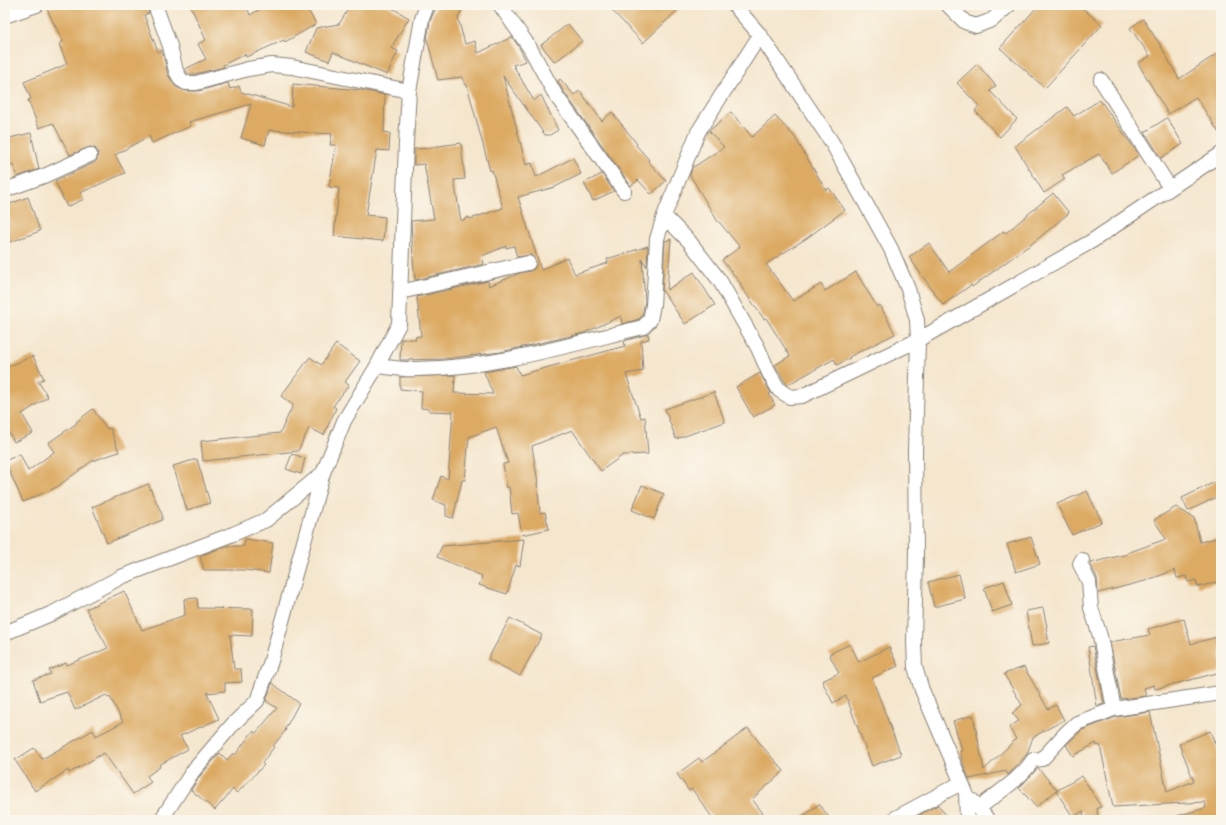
<svg xmlns="http://www.w3.org/2000/svg" width="1226" height="825" font-family="'IM FELL DW Pica',serif">
<style>
.building{fill:#dcaa64}
.lines{fill:none;stroke-linecap:round;stroke-linejoin:round}
.minor-casing{stroke:#888175;stroke-width:16}
.minor{stroke:#fff;stroke-width:14}
</style>
<rect width="100%" height="100%" fill="#fbf7ec"/>
<filter id="ink" filterUnits="userSpaceOnUse"><feTurbulence type="fractalNoise" baseFrequency=".025" numOctaves="2"/><feDisplacementMap in="SourceGraphic" scale="8" xChannelSelector="R" yChannelSelector="G"/><feConvolveMatrix kernelMatrix="1 2 1 2 8 2 1 2 1" color-interpolation-filters="sRGB"/></filter>
<filter id="wash" filterUnits="userSpaceOnUse"><feTurbulence type="fractalNoise" baseFrequency=".012" numOctaves="4" result="noise"/><feDisplacementMap in="SourceGraphic" scale="16" xChannelSelector="R" yChannelSelector="G"/><feGaussianBlur stdDeviation="0.9" result="paint"/><feColorMatrix in="noise" values="0 0 0 0 0 0 0 0 0 0 0 0 0 0 0 0 0 1.4 0 .05"/><feComposite in="paint" operator="in"/></filter>
<g filter="url(#wash)">
<rect width="100%" height="100%" fill="#f5e6ce"/>
<g id="blocks">
<path class="building" d="M55,5H147L149,13L144,15L158,52L162,50L168,75L176,87L186,91H198L228,83L230,89L239,86L241,92L292,107L293,84L361,90L385,95L384,132L390,133L389,151L377,150L366,215L385,217L383,241L334,236L339,188L329,187L336,145H330L332,134L269,130L265,145L241,138L251,104L189,122L191,126L152,143L149,136L115,155L125,173L80,193L84,199L67,207L55,181L94,163L97,160L98,152L95,148L90,147L70,155L53,123L39,128L28,100L31,99L24,82L67,64L59,44L63,42L47,9Z
M190,5H246L250,15L268,5H305L316,24L285,42L284,40L246,57L245,54L223,65L224,67L195,74H188L185,69L206,59L198,44L206,40Z
M351,5H387L409,18L391,48L398,51L387,75L333,52L329,61L306,52L316,28L339,24Z
M437,5H464L458,18L465,44L475,41L478,53L512,37L519,47L526,61L513,65L534,101L541,95L558,130L550,135H545L503,76L526,165L532,163L536,177L573,158L581,174L555,187L518,197L541,270L567,258L575,274L608,263L607,259L648,246L647,267L642,259L645,301L642,316L639,319L622,324L621,316L584,333L501,352L444,359L400,360L401,339H416L415,337L421,336L417,297L488,281L489,286L520,273L530,271L534,269L536,265L534,258L531,255L517,257L514,246L506,248V246L482,256L484,264L415,280L413,259L411,221L434,219L424,164L414,165V149L432,148L431,147L461,143L465,179L454,180L461,221L469,217L470,219L503,208L492,170L490,171L467,85H465L462,77L438,80L427,39L430,21Z
M607,5H683L643,43Z
M1039,5H1079L1102,25L1045,88L1000,48Z
M1143,19L1159,43L1179,79L1221,51V136L1196,97L1168,114L1138,63L1150,56L1130,28Z
M568,24L582,41L555,62L541,45Z
M977,64L996,86L990,91L1017,119L1000,137L975,111L979,106L957,83Z
M560,79L574,95L580,91L602,121L612,112L637,144L636,145L649,160L648,161L666,181L651,194L638,180L631,186L562,89L558,81Z
M1100,100L1139,155L1112,173L1099,154L1062,175L1065,179L1044,193L1015,146L1067,107L1074,116Z
M731,112L752,137L775,116L794,136L826,190L829,188L845,210L807,238L766,264L793,301L821,284L825,291L856,272L877,307L880,305L895,334L849,357L850,358L837,365L834,359L787,385L775,365L790,356L766,318L764,319L740,285L741,284L722,260L740,247L719,222H718L690,175L692,168L724,147L709,131Z
M1167,118L1183,144L1161,158L1145,132Z
M31,133L39,169L17,177L13,165L5,167V139Z
M602,174L614,191L593,201L584,183Z
M1053,193L1069,213L1028,247H1027L972,287L971,285L943,305L909,257L929,243L949,272L1004,231L1006,233Z
M28,197L40,231L5,244V206Z
M671,239L667,290L694,272L715,305L685,324L662,290L665,241Z
M648,334L649,339L641,341L643,371L626,374L641,418L645,417L648,454L623,455L601,471L572,430L532,446L538,483H537L540,513L545,512L549,529L522,535L518,513L512,514L509,487L507,488L503,464L508,463L496,427L469,437L465,480H462L453,518L446,516V505L433,500L441,476L448,479L453,412L429,411V409L421,408L422,391L400,389V377L455,375L454,393L493,394L484,372L516,366L520,375L625,346L624,341Z
M336,344L360,361L345,382L349,385L333,406L336,408L324,435L309,428L298,451L203,461L201,441L280,433L293,405L281,396L310,357L321,365Z
M33,356L44,379L38,381L48,397L22,414L33,433L14,442L5,425V368Z
M760,373L771,393L769,394L775,405L753,417L736,387Z
M714,392L725,422L676,439L665,409Z
M93,409L107,429L110,428L119,452L92,461L57,487L23,502L5,461L20,454L28,471L54,452L48,443L77,423L76,422Z
M292,454L305,458L301,474L286,469Z
M197,459L210,503L187,510L173,466Z
M1221,479V495L1188,511L1182,498Z
M148,484L162,514V520L107,543L92,507Z
M642,485L664,494L654,519L632,510Z
M1087,491L1102,522L1072,535L1057,504Z
M1176,507L1194,518L1200,542L1221,537V581L1198,587L1196,580L1188,582L1186,576L1177,578L1175,570L1145,581L1098,593L1097,578L1090,563L1128,554L1127,553L1166,539L1154,520Z
M1031,537L1040,564L1016,572L1007,544Z
M245,539L273,543L269,573L245,570H204L200,556L226,546H244Z
M524,539L520,566L516,565L507,594L479,585L482,576L437,557L442,546Z
M959,574L965,599L934,607L928,582Z
M1004,581L1012,605L992,612L984,588Z
M124,591L142,630L185,615L184,599L197,598L198,608L253,609L252,636L230,635L234,669H241L242,682L225,683V691L207,693L219,719L180,736L188,749L159,765L160,767L147,776L151,782L133,794L104,753L69,773L68,770L35,791L15,760L34,748L42,759L93,730L96,736L123,722L110,697L108,698L106,695L75,710L67,692L40,701L33,680L51,674L49,670L66,663L67,665L108,648L86,609Z
M1043,608L1047,627L1046,628L1049,643L1032,646L1026,611Z
M510,618L542,635L520,676L488,659Z
M1184,619L1191,644L1221,636V672L1155,689L1154,685L1144,688L1146,696L1121,699L1110,642L1150,635L1148,629Z
M850,644L859,662L889,647L898,666L872,678L901,755L872,766L846,696L833,703L822,681L839,673L829,654Z
M1093,646L1104,704L1097,706L1088,647Z
M1024,667L1048,709L1056,705L1064,720L1033,737L1027,754L1008,775L1006,771L969,779L962,761L960,751L962,750L953,721L973,715L984,770L1016,739L1009,727L1019,721L1012,713L1022,705L1004,674Z
M272,683L299,703L285,729L286,730L273,746L274,747L262,763L264,765L237,793L233,789L215,810L191,790L200,776L220,753L227,760L233,753L235,755L253,731L256,733L277,708L266,701Z
M1150,712L1167,792L1194,781L1179,744L1210,731L1221,759V820H1178L1177,816L1206,808L1205,802L1113,807L1100,745L1097,746L1096,743L1073,756L1066,745L1082,730L1116,717Z
M748,728L762,746L784,771L752,799L768,820H714L692,789L689,791L677,774L699,758L702,762Z
M1038,768L1057,790L1036,807L1019,788Z
M1082,776L1101,807L1097,808L1098,820H1084L1083,811L1073,817L1056,791Z
M819,804L831,820H798Z
M938,805L946,815L938,820H914L924,812Z"/>
</g>
</g>
<g filter="url(#ink)">
<use href="#blocks" fill-opacity="0" stroke="#888175" stroke-width="1"/>
<g class="lines">
<defs>
<path id="minor" d="M155,5L170,46L176,71L181,80L186,83H196L248,69L272,65L292,67L409,91
M500,5L530,48L555,94L624,191
M734,5L760,35L831,141L891,249L908,289L917,320L918,340L915,451L916,553L914,643L915,667L922,690L966,793L967,820
M948,5L965,22L976,26L992,20L1009,5
M5,16L37,5
M1101,80L1170,188
M5,190L44,176L90,155
M664,216L689,241L720,281L758,348L769,373L779,390L790,397L802,396L918,340L1092,241L1221,154
M400,292L528,263
M377,366C390,367 403,370 416,369C493,368 569,345 643,327L650,320L653,305L657,239L664,216L698,132L760,35
M1082,560L1080,564L1089,582L1091,608L1100,636L1114,709
M5,633L53,613L121,577L233,534L266,520L323,473
M973,801L988,820
M979,808C997,793 1020,780 1033,760L1042,759L1066,733L1077,723L1114,709L1221,693
M161,820L193,771L233,724L257,701L271,661L323,473L344,421L377,366L399,324L406,143L409,91L422,19L427,5
M892,820L961,783"/>
</defs>
<use href="#minor" class="minor-casing"/>
<use href="#minor" class="minor"/>
</g>
</g>
<rect width="1226" height="825" fill="none" stroke="#fbf7ec" stroke-width="20"/>
</svg>
